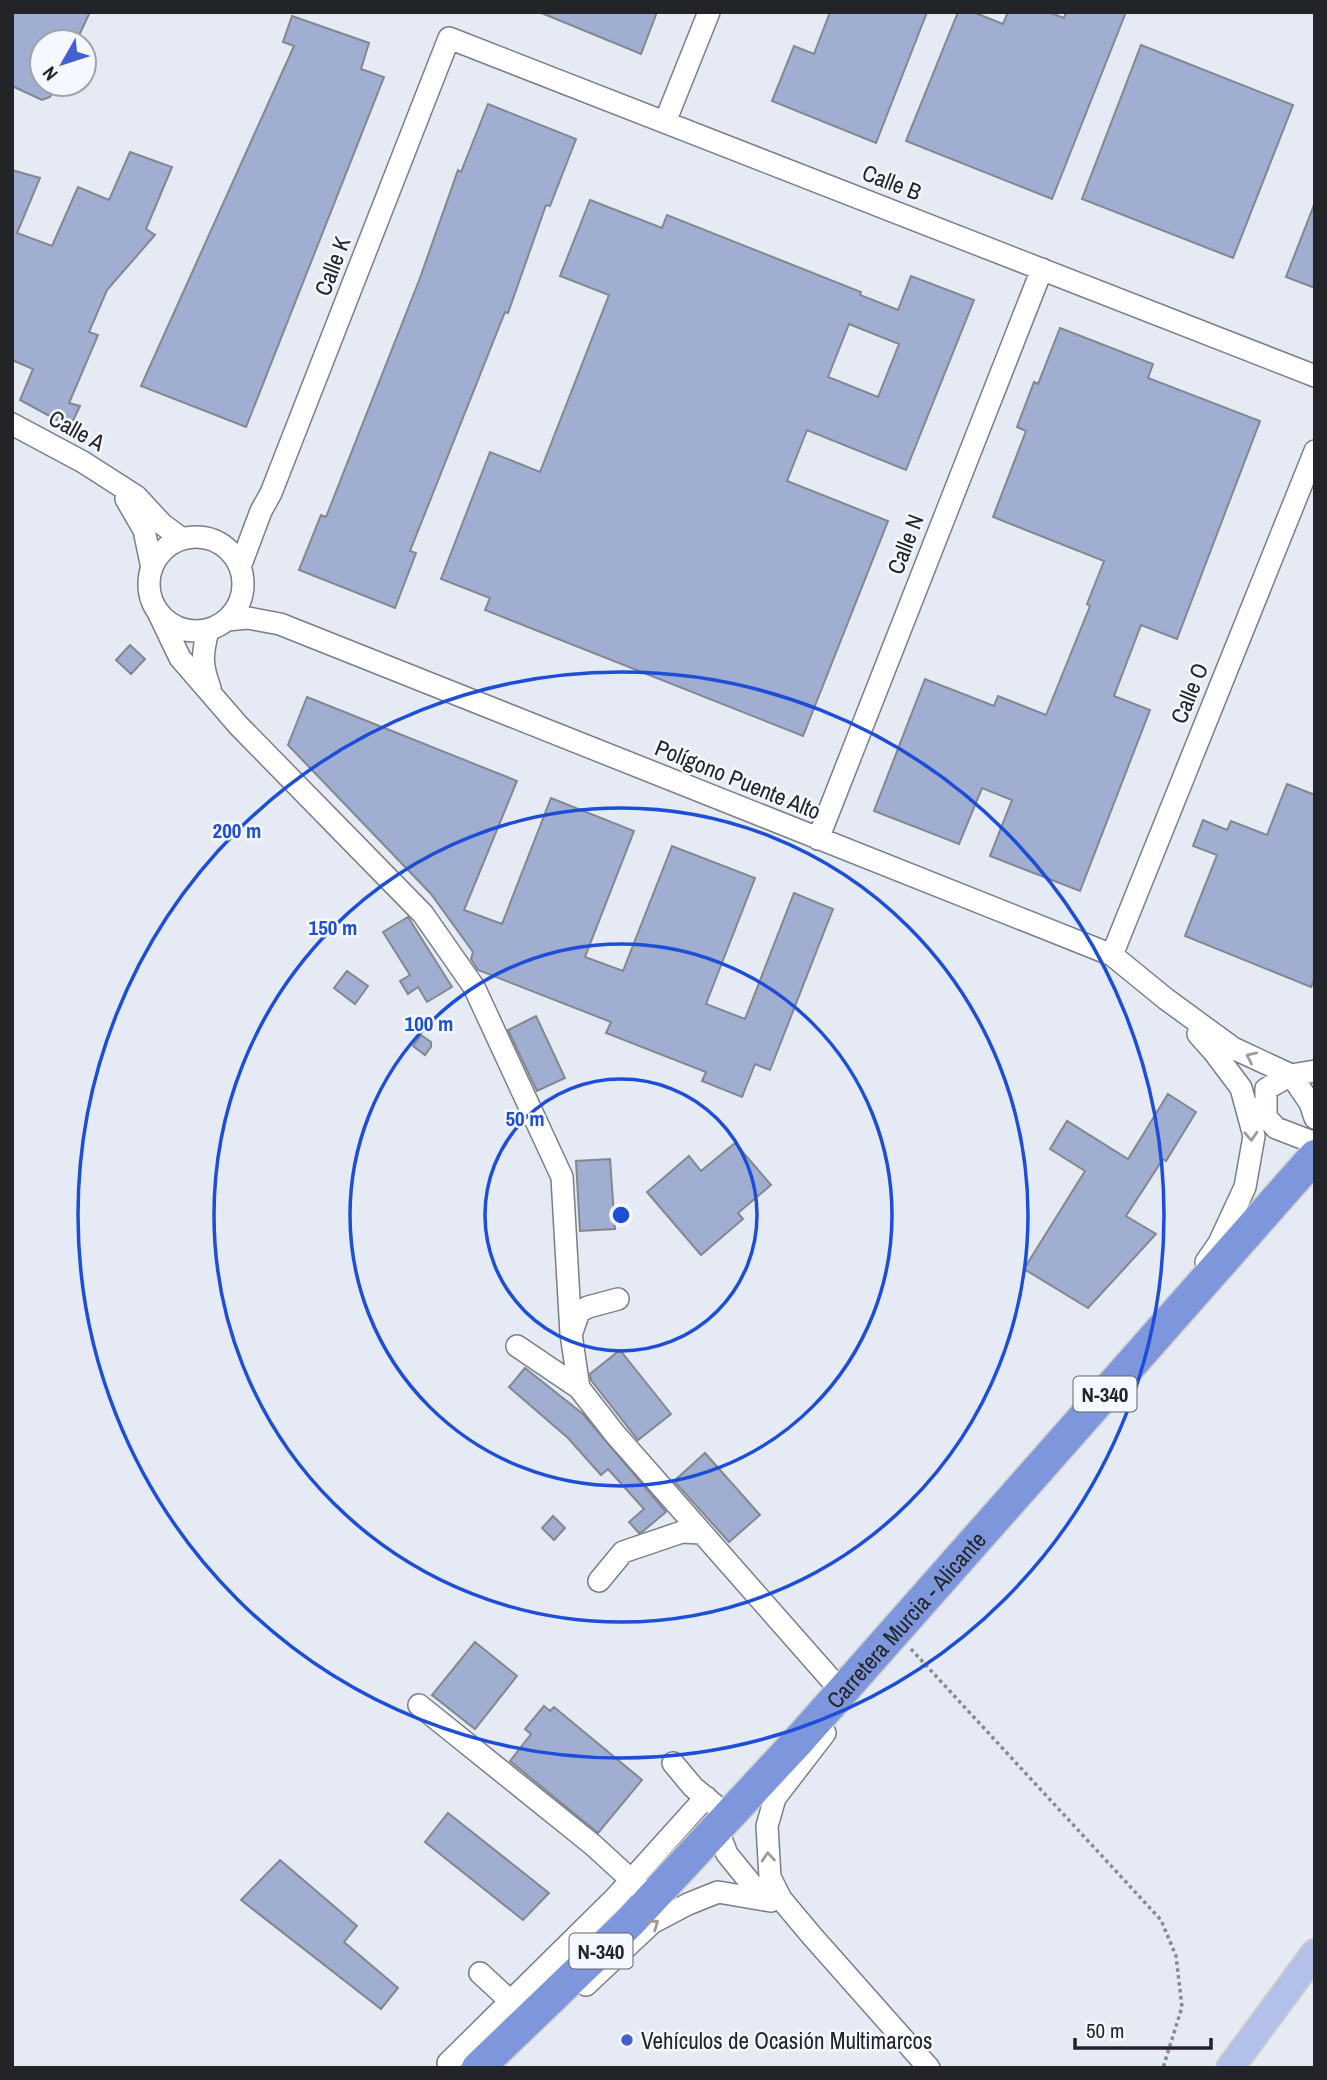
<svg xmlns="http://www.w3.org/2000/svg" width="1327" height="2080" font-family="'Archivo Narrow',sans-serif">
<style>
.building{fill:#a0aed2;stroke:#83878f;stroke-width:2;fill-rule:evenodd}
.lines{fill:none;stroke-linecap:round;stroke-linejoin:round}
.minor-casing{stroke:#7b7e87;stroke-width:24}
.major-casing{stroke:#cacacb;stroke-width:30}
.highway-casing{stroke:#cacacb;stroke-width:35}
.path{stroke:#878a91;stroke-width:3.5;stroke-dasharray:3.5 3.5;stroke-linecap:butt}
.minor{stroke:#fff;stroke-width:21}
.major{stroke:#b2c0ea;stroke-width:26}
.highway{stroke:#7e96dc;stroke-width:32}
.oneway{stroke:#9c9c9e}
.ring{fill:none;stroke:#1d4ed8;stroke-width:3.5}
.poi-dot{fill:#4360d3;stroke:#f5f8fe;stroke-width:2.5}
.labels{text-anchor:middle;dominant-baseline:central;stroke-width:5;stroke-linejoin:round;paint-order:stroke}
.shield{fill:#f5f8fe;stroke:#626468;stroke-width:2}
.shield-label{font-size:21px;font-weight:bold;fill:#232428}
.street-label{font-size:23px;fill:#232428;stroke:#f5f8fe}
.poi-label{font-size:23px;fill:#232428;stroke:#f5f8fe;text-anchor:start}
.centre{fill:#1d4ed8;stroke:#f5f8fe;stroke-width:3.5}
.ring-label{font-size:21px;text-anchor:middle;font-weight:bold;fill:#1d4ed8;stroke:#f5f8fe;stroke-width:5;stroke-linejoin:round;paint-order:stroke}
</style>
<rect width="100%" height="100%" fill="#e6eaf4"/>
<path class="building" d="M12,12H90L76,42H42V84H56L50,97L42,100L12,86Z
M539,12H657L641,54Z
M830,12H927L876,143L772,101L794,46L814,54Z
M958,12H973L1003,24L1008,12H1048L1064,18L1066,12H1126L1052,199L906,141Z
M292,16L369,43L361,69L384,77L246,427L141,386L294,46L283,42Z
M1141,45L1293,105L1233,258L1082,199Z
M488,104L576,139L550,206L546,205L508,313L505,312L410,551L416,553L395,608L299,570L321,515L326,517L420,278L458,170L461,172Z
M130,152L172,167L146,229L155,235L107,290L89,332L98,335L69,403L80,406L70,427L20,400L33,369L12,360V170L40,178L17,233L52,246L78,187L109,200Z
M590,200L662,228L667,215L861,292L860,295L898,310L911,276L974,300L906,470L807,430L787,481L888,521L803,736L485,610L490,598L441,579L490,452L540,472L609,295L560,276ZM849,324L899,344L878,397L828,377Z
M1314,205L1315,206V288L1286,277Z
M1060,328L1153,364L1148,378L1260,421L1177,639L1141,625L1114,696L1150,710L1080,891L990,856L1012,800L982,788L959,844L874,811L925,679L994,706L998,696L1046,715L1090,606L1087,604L1104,561L993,517L1026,431L1017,427L1034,382L1038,384Z
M130,645L145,659L131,674L116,660Z
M307,697L517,781L464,910L502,924L551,798L634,831L585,957L623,971L672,846L755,878L706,1004L745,1019L794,893L833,909L770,1070L755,1064L742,1097L702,1081L706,1072L606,1033L611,1022L478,970L471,959L473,952L431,894L288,745Z
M1287,784L1315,795V978L1311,987L1185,936L1217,855L1193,846L1203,820L1227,830L1231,821L1267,835Z
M408,917L452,987L427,1002L418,987L408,994L400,981L410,975L383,932Z
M347,971L368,986L355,1004L334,988Z
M536,1016L565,1078L537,1091L508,1030Z
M421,1035L431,1042V1047L425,1055L413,1046Z
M1168,1094L1196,1112L1166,1161L1163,1159L1126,1216L1156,1234L1088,1308L1024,1269L1085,1171L1050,1149L1067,1121L1128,1159Z
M735,1143L771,1185L738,1213L743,1219L701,1255L647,1192L689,1156L701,1171Z
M610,1159L615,1229L580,1231L576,1161Z
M620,1350L671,1414L638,1440L591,1380L590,1374Z
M525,1368L583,1414L666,1512L642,1532L639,1533L629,1522L644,1509L608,1469L601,1475L568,1438L509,1387Z
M705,1453L760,1515L729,1542L674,1481Z
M553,1516L565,1528L554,1540L542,1528Z
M475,1642L517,1676L475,1729L432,1695Z
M544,1706L550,1711L554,1707L642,1780L598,1833L510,1761L531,1734L525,1729Z
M448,1813L549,1893L523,1920L425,1842Z
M280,1860L357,1926L344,1942L398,1988L381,2009L241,1900Z"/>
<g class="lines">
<defs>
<path id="minor" d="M665,122L709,12
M12,424L83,462L136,496L162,524L182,539
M126,499L144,530L152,568
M149 584a47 47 0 1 1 94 0a47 47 0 1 1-94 0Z
M240,567L261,511L271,493L449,38L1315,376
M158,612L180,658L238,725L423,914L474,987L562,1177L571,1334L579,1388L615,1434L842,1692
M227,620L248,618L280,624L1112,955L1166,999L1233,1048L1291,1075L1315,1071
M208,630C202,655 201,664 210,688
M818,839L1042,269
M1112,955L1315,451
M1198,1034L1214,1052L1241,1088L1254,1136L1245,1187L1219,1243L1206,1262
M1258,1108L1276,1128L1315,1143
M1266,1116V1089L1291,1075L1310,1103L1315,1118
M572,1332L579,1312L588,1307L618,1299
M517,1346L579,1388
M599,1581L623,1552L682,1532L702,1533
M419,1705L593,1845L640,1888
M825,1733L775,1798L767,1826L770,1877L781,1899L812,1936L929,2068
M673,1763L693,1787L716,1806
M717,1828L727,1854L753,1886L770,1901
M480,1973L520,2010
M586,1985L652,1923L688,1904L718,1892L771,1901
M448,2063L615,1898L706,1797"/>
<path id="major" d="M1230,2068L1315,1953"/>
<g id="highway">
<path id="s1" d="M478,2068L629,1923L800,1739L1315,1156"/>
</g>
</defs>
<use href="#minor" class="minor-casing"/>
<use href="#major" class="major-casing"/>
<use href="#highway" class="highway-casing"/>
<path class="path" d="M911,1649L1161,1920L1176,1956L1182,2007L1163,2068"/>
<use href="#minor" class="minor"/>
<use href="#major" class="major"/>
<use href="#highway" class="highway"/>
</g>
<defs><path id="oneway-chevron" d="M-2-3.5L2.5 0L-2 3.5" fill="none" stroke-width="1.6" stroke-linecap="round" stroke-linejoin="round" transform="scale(1.75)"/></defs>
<g class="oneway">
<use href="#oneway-chevron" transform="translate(1251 1057) rotate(-155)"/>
<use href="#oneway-chevron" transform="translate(1251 1136) rotate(87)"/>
<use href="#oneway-chevron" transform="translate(768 1857) rotate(-95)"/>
<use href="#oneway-chevron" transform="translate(654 1924) rotate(-35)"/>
</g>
<g class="ring">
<circle cx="621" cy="1215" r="136"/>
<circle cx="621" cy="1215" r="271"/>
<circle cx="621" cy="1215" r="407"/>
<circle cx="621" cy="1215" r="543"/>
</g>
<circle class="poi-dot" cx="627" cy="2040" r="7"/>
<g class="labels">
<g class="shield">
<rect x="1073.5" y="1376.5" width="63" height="35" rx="5"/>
<rect x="569.5" y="1933.5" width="63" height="35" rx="5"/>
</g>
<g class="shield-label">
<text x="1105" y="1394">N-340</text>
<text x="601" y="1951">N-340</text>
</g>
<g class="street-label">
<text transform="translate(892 182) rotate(21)">Calle B</text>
<text transform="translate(332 266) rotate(-69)">Calle K</text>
<text transform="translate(77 430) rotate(29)">Calle A</text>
<text transform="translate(905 544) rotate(-69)">Calle N</text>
<text transform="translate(1189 693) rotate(-68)">Calle O</text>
<text transform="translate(738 779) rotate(22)">Polígono Puente Alto</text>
<text stroke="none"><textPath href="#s1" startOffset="620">Carretera Murcia - Alicante</textPath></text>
</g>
<g class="poi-label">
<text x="641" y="2040">Vehículos de Ocasión Multimarcos</text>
</g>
</g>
<circle cx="621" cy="1215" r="10" class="centre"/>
<g class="ring-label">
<text x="237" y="838">200 m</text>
<text x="333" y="935">150 m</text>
<text x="429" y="1031">100 m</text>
<text x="525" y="1126">50 m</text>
</g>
<rect width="1327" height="2080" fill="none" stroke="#232428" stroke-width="28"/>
<g transform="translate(63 63) rotate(231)"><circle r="33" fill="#f5f8fe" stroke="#a1a3a8" stroke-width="2"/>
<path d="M0-5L12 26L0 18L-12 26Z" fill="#4360d3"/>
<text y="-10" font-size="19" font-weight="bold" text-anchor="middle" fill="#232428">N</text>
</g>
<path d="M1075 2038v10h136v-10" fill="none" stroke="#232428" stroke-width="3.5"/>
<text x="1086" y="2038" font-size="21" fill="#232428" stroke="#f5f8fe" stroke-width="5" paint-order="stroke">50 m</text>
</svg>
